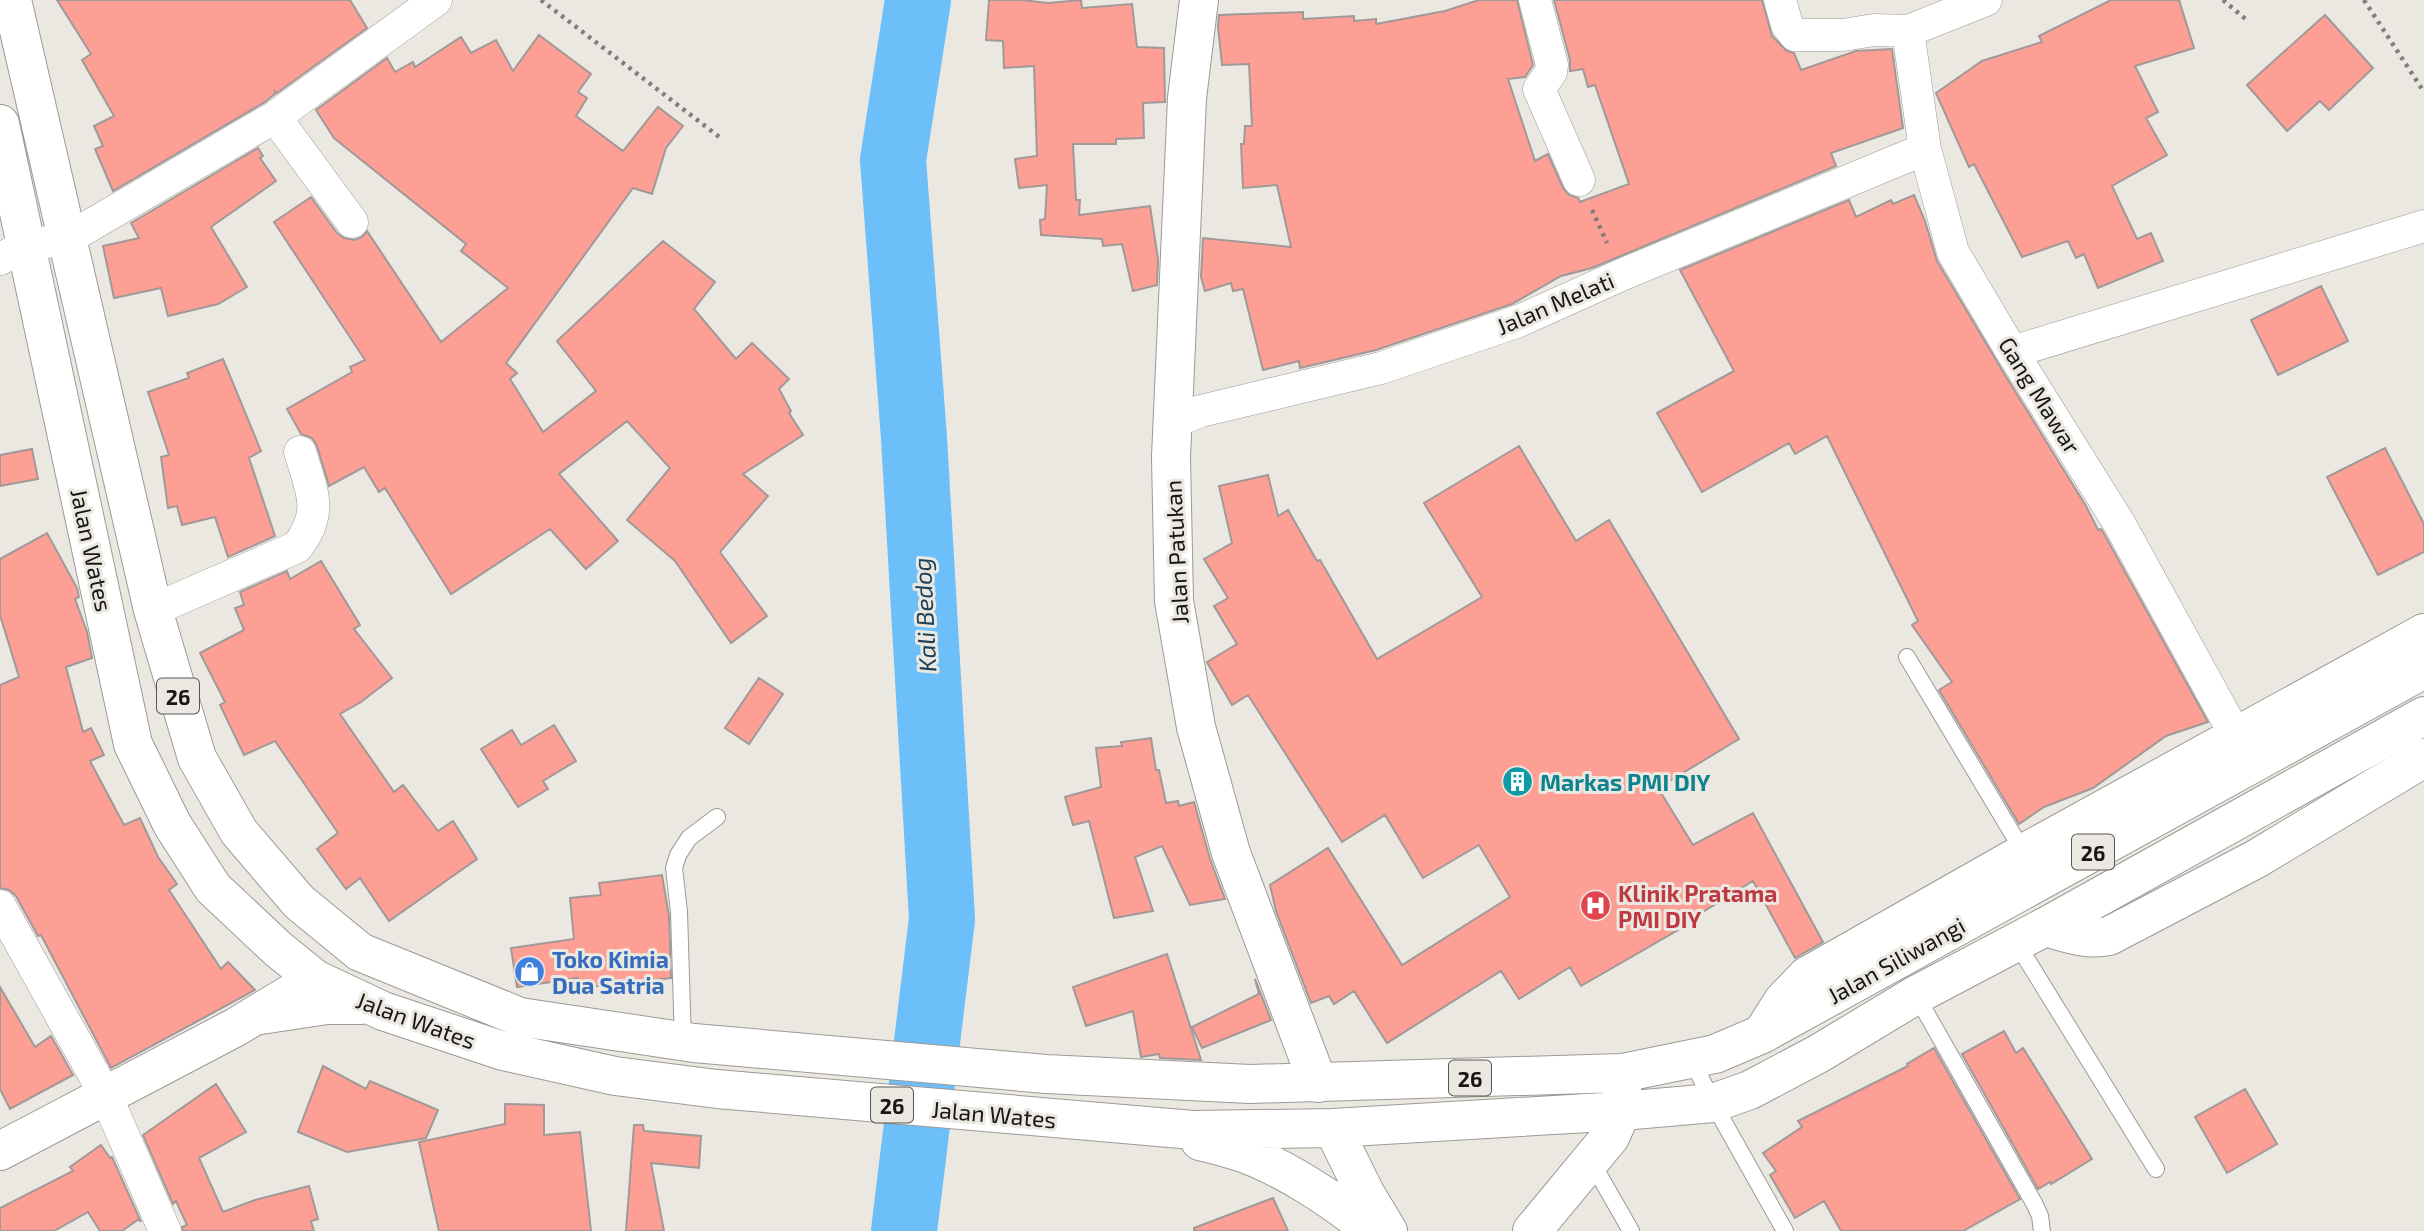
<svg xmlns="http://www.w3.org/2000/svg" width="2424" height="1231" font-family="'Exo 2',sans-serif">
<style>
.lines{fill:none;stroke-linecap:round;stroke-linejoin:round}
.river{stroke:#6cbff8;stroke-width:66}
.building{fill:#fe9f96;stroke:#a09998;stroke-width:2}
.lane-casing{stroke:#9d9a95;stroke-width:18}
.street-casing{stroke:#9d9a95;stroke-width:33}
.secondary-casing{stroke:#9d9a95;stroke-width:40}
.highway-casing{stroke:#9d9a95;stroke-width:40}
.path{stroke:#817f7b;stroke-width:4.5;stroke-dasharray:3.5 5;stroke-linecap:butt}
.lane{stroke:#fff;stroke-width:16}
.street{stroke:#fff;stroke-width:32}
.secondary{stroke:#fff;stroke-width:38}
.highway{stroke:#fff;stroke-width:38}
.labels{text-anchor:middle;dominant-baseline:central;stroke-width:6;stroke-linejoin:round;paint-order:stroke}
.shield{fill:#ebe8e2;stroke:#575652;stroke-width:2}
.shield-label{font-size:21px;font-weight:bold;fill:#181715}
.street-label{font-size:23px;fill:#181715;stroke:#ebe8e2}
.culture-label{font-size:23px;font-weight:bold;fill:#0d838f;stroke:#ebe8e2;text-anchor:start}
.health-label{font-size:23px;font-weight:bold;fill:#be3a42;stroke:#ebe8e2;text-anchor:start}
.shop-label{font-size:23px;font-weight:bold;fill:#366cbe;stroke:#ebe8e2;text-anchor:start}
.water-label{font-size:24px;font-style:italic;fill:#1d4159;stroke:#ebe8e2}
</style>
<rect width="100%" height="100%" fill="#ebe8e2"/>
<g class="lines">
<path class="river" d="M904,1231L942,919L914,438L893,160L918,0"/>
</g>
<path class="building" d="M57,0H350L367,28L277,93L274,90L276,93L265,102L113,191L95,149L103,146L94,126L114,116L82,60L91,54Z
M989,0H1022L1048,3L1081,0L1082,8L1132,4L1137,47L1164,48L1165,102L1143,103L1144,138L1116,139V144H1073L1076,200H1080L1079,215L1150,206L1158,259L1157,285L1133,291L1122,244L1103,246L1102,239L1041,235L1040,220L1045,219L1047,185L1019,188L1015,159L1037,156L1034,66L1004,68L1003,41L986,40Z
M1479,0H1517L1533,65L1525,77L1508,79L1535,161L1548,154L1563,188L1569,195L1578,198L1580,202L1629,184L1595,85L1588,87L1583,69L1570,71V60L1554,0H1762L1772,36L1787,51L1794,53L1801,70L1856,51L1892,49L1903,128L1831,153L1836,166L1592,268L1561,276L1512,304L1376,350L1300,368L1299,361L1263,370L1243,289L1233,291L1231,283L1205,291L1201,277L1203,238L1291,247L1277,185L1243,188L1241,144H1244L1245,126H1252L1249,64L1222,65L1218,27L1219,15L1303,12V19L1354,16V21L1376,19V24L1445,11Z
M2111,0H2179L2194,48L2135,66L2158,112L2146,118L2167,155L2112,186L2137,239L2151,233L2163,261L2098,288L2084,254L2076,258L2068,241L2022,257L1974,164L1969,167L1936,93L1982,61L2042,42L2039,36Z
M2325,15L2373,68L2329,110L2320,101L2287,131L2247,85Z
M539,35L591,74L578,92L587,98L576,116L623,151L658,107L683,126L666,148L652,194L633,188L506,363L517,373L510,379L543,432L596,391L557,341L663,241L715,282L694,309L736,359L752,343L789,379L779,389L791,411L789,413L803,435L743,474L768,496L720,552L767,616L731,643L675,561L627,520L670,468L627,421L559,474L618,541L586,569L550,529L451,594L385,488L379,492L364,467L329,486L317,446L312,438L301,434L287,409L352,372L350,367L365,360L274,222L311,197L337,233L344,238L355,240L362,237L367,231L441,342L508,288L461,251L466,244L334,138L316,110L387,58L395,72L413,62L415,67L461,37L471,53L496,40L513,71Z
M258,148L263,156L260,158L276,181L211,227L247,287L218,304L168,316L161,288L114,298L103,246L139,238L131,223Z
M1914,195L1925,221L1937,261L2005,375L2086,506L2098,530L2101,529L2103,532L2208,722L2166,736L2093,788L2044,807L2019,824L1939,690L1952,682L1912,625L1918,621L1827,436L1795,454L1789,443L1702,492L1657,413L1734,371L1680,270L1849,200L1856,217L1891,200L1893,204Z
M2321,286L2348,341L2278,375L2251,320Z
M223,359L261,451L249,458L275,536L228,557L215,517L182,525L177,506L168,508L161,457L169,455L148,392L189,378L187,373Z
M1519,446L1576,541L1609,520L1739,739L1658,788L1693,845L1753,813L1823,942L1795,958L1753,881L1677,928L1678,930L1581,986L1570,967L1519,999L1501,971L1387,1043L1354,991L1334,1004L1329,996L1311,1003L1276,911L1270,885L1328,848L1402,965L1510,897L1479,845L1423,878L1385,815L1342,842L1248,695L1232,705L1207,662L1237,644L1214,606L1228,598L1204,559L1232,543L1219,486L1268,475L1278,516L1288,510L1317,561L1320,560L1377,659L1482,597L1424,503Z
M2385,448L2424,524V552L2378,575L2327,477Z
M32,449L38,479L0,486V455Z
M47,533L77,588L79,597L75,599L87,632L92,658L66,667L83,732L91,728L104,755L90,761L124,825L140,818L158,857L177,884L169,890L221,969L228,962L255,990L111,1068L41,935L38,936L16,896L9,890L0,888V685L19,677L0,615V559Z
M321,561L360,625L354,629L392,678L361,702L340,714L394,792L403,785L438,831L453,821L477,859L389,921L360,878L346,889L317,849L338,833L275,741L244,755L220,705L225,702L200,653L244,630L235,608L244,605L240,592L287,571L290,579Z
M759,678L783,694L749,744L725,728Z
M554,725L576,761L543,781L548,789L518,807L481,749L512,730L521,745Z
M1151,738L1156,770H1159L1166,803L1178,801L1179,806L1194,802L1210,859L1225,899L1190,905L1162,846L1135,857L1153,911L1114,918L1089,821L1073,825L1065,797L1101,787L1096,748L1122,746L1121,742Z
M662,875L669,916L671,978L579,988L578,978L517,987L511,948L574,939L570,898L601,895L599,883Z
M1167,954L1201,1060L1160,1058L1159,1054L1141,1057L1133,1011L1086,1026L1073,987Z
M1255,979L1271,1020L1202,1048L1192,1027L1259,994Z
M0,987L35,1047L51,1036L73,1075L10,1109L0,1089Z
M2004,1031L2016,1053L2023,1048L2092,1159L2051,1184L2050,1182L2038,1189L1962,1054Z
M1934,1048L2020,1199L1963,1231H1841L1824,1201L1795,1218L1770,1175L1776,1171L1763,1153L1802,1127L1798,1121L1908,1066L1907,1064Z
M323,1066L366,1089L370,1081L438,1110L426,1138L347,1152L298,1132Z
M216,1084L246,1132L199,1158L223,1212L255,1200L309,1186L318,1219L311,1221L314,1231H183L182,1227L187,1225L176,1201L173,1204L143,1135Z
M2245,1089L2277,1144L2227,1173L2195,1117Z
M505,1104L544,1105V1135L580,1132L591,1231H439L419,1142L505,1124Z
M634,1125H643L644,1131L701,1136L699,1168L651,1163L664,1231H626Z
M101,1145L110,1158L112,1157L141,1222L139,1219L122,1231H100L88,1212L54,1231H0V1208L73,1171L70,1167Z
M1273,1198L1288,1231H1194V1228Z"/>
<g class="lines">
<defs>
<path id="lane" d="M1907,657L2024,853
M2016,942L2156,1169
M1916,995L2034,1203L2040,1216L2042,1231
M683,1042L679,912L674,868L678,855L689,838L717,817
M1692,1060L1713,1103L1785,1231
M1591,1161L1631,1231"/>
<path id="street" d="M1535,0L1552,65L1551,72L1539,89L1579,180
M1780,0L1787,25L1795,35H1843L1874,30L1908,31L1986,0
M1908,31L1925,149L1953,252L2012,352L2119,523L2236,736
M275,117L352,222
M0,259L27,245L67,239L275,117L436,0
M2012,352L2424,226
M1173,422L1201,411L1381,368L1519,321L1621,275L1925,149
M153,610L297,547C324,513 312,491 300,452
M0,906L106,1096L165,1231"/>
<path id="secondary" d="M1199,0L1187,98L1171,457L1174,601L1196,727L1231,853L1318,1083
M2045,927C2067,933 2086,941 2109,936L2256,859L2424,758
M1762,1034L1783,1001L1807,976L2024,853L2424,633
M0,1151L236,1027L315,979"/>
<path id="highway" d="M12,0L153,610L197,758L239,832L299,902L360,952L520,1017L694,1043L1046,1074L1250,1084L1622,1073L1715,1054L1762,1034L2424,669
M0,124L133,744L172,824L213,888L278,949L315,979L383,1011L503,1051L615,1076L717,1089L1193,1130L1333,1128L1622,1111L1713,1103L1750,1090L1818,1054L1916,995L2045,927L2424,716
M254,1016L327,1005H361
M1333,1128L1365,1193L1388,1231
M1200,1141C1212,1144 1225,1147 1237,1151C1279,1164 1338,1202 1371,1231
M1532,1231L1610,1137L1622,1111V1089"/>
</defs>
<use href="#lane" class="lane-casing"/>
<use href="#street" class="street-casing"/>
<use href="#secondary" class="secondary-casing"/>
<use href="#highway" class="highway-casing"/>
<path class="path" d="M541,0L722,139
M2223,0L2248,21
M2364,0L2424,92
M1592,210L1607,243"/>
<use href="#lane" class="lane"/>
<use href="#street" class="street"/>
<use href="#secondary" class="secondary"/>
<use href="#highway" class="highway"/>
</g>
<defs>
<symbol id="building-disc" viewBox="-11 -11 22 22"><circle r="9.5" fill="#0f9aa8" stroke="#ebe8e2"/><path d="M-4-6H4V6H1V3H-1V6H-4ZM-2.5-4.3h1.7v1.8h-1.7ZM.8-4.3h1.7v1.8H.8ZM-2.5-1h1.7V.8h-1.7ZM.8-1h1.7V.8H.8Z" fill="#fff"/></symbol>
<symbol id="hospital-disc" viewBox="-11 -11 22 22"><circle r="9.5" fill="#e0444e" stroke="#ebe8e2"/><path d="M-5-5h3v3.5h4V-5h3V5h-3V1.5h-4V5h-3Z" fill="#fff"/></symbol>
<symbol id="shop-disc" viewBox="-11 -11 22 22"><circle r="9.5" fill="#3f7fe0" stroke="#ebe8e2"/><path d="M-5-2.5h2.3a2.7 3.5 0 0 1 5.4 0H5L5.5 6h-11ZM-1.5-2.5h3a1.5 2.3 0 0 0-3 0Z" fill="#fff"/></symbol>
</defs>
<g fill-rule="evenodd">
<use href="#building-disc" x="1500" y="764" width="35" height="35"/>
<use href="#hospital-disc" x="1578" y="888" width="35" height="35"/>
<use href="#shop-disc" x="512" y="954" width="35" height="35"/>
</g>
<g class="labels">
<g class="shield">
<rect x="157" y="678.5" width="42" height="35" rx="5"/>
<rect x="2072" y="834.5" width="42" height="35" rx="5"/>
<rect x="1449" y="1060.5" width="42" height="35" rx="5"/>
<rect x="871" y="1087.5" width="42" height="35" rx="5"/>
</g>
<g class="shield-label">
<text x="178" y="696">26</text>
<text x="2093" y="852">26</text>
<text x="1470" y="1078">26</text>
<text x="892" y="1105">26</text>
</g>
<g class="street-label">
<text transform="translate(1555 303) rotate(-23)">Jalan Melati</text>
<text transform="translate(2040 395) rotate(58)">Gang Mawar</text>
<text transform="translate(92 550) rotate(78)">Jalan Wates</text>
<text transform="translate(1176 552) rotate(-93)">Jalan Patukan</text>
<text transform="translate(1896 960) rotate(-29)">Jalan Siliwangi</text>
<text transform="translate(416 1020) rotate(20)">Jalan Wates</text>
<text transform="translate(994 1114) rotate(5)">Jalan Wates</text>
</g>
<g class="culture-label">
<text x="1540" y="782">Markas PMI DIY</text>
</g>
<g class="health-label">
<text x="1618" y="893">Klinik Pratama<tspan x="1618" dy="26">PMI DIY</tspan></text>
</g>
<g class="shop-label">
<text x="552" y="959">Toko Kimia<tspan x="552" dy="26">Dua Satria</tspan></text>
</g>
<g class="water-label">
<text transform="translate(924 615) rotate(-93)">Kali Bedog</text>
</g>
</g>
</svg>
